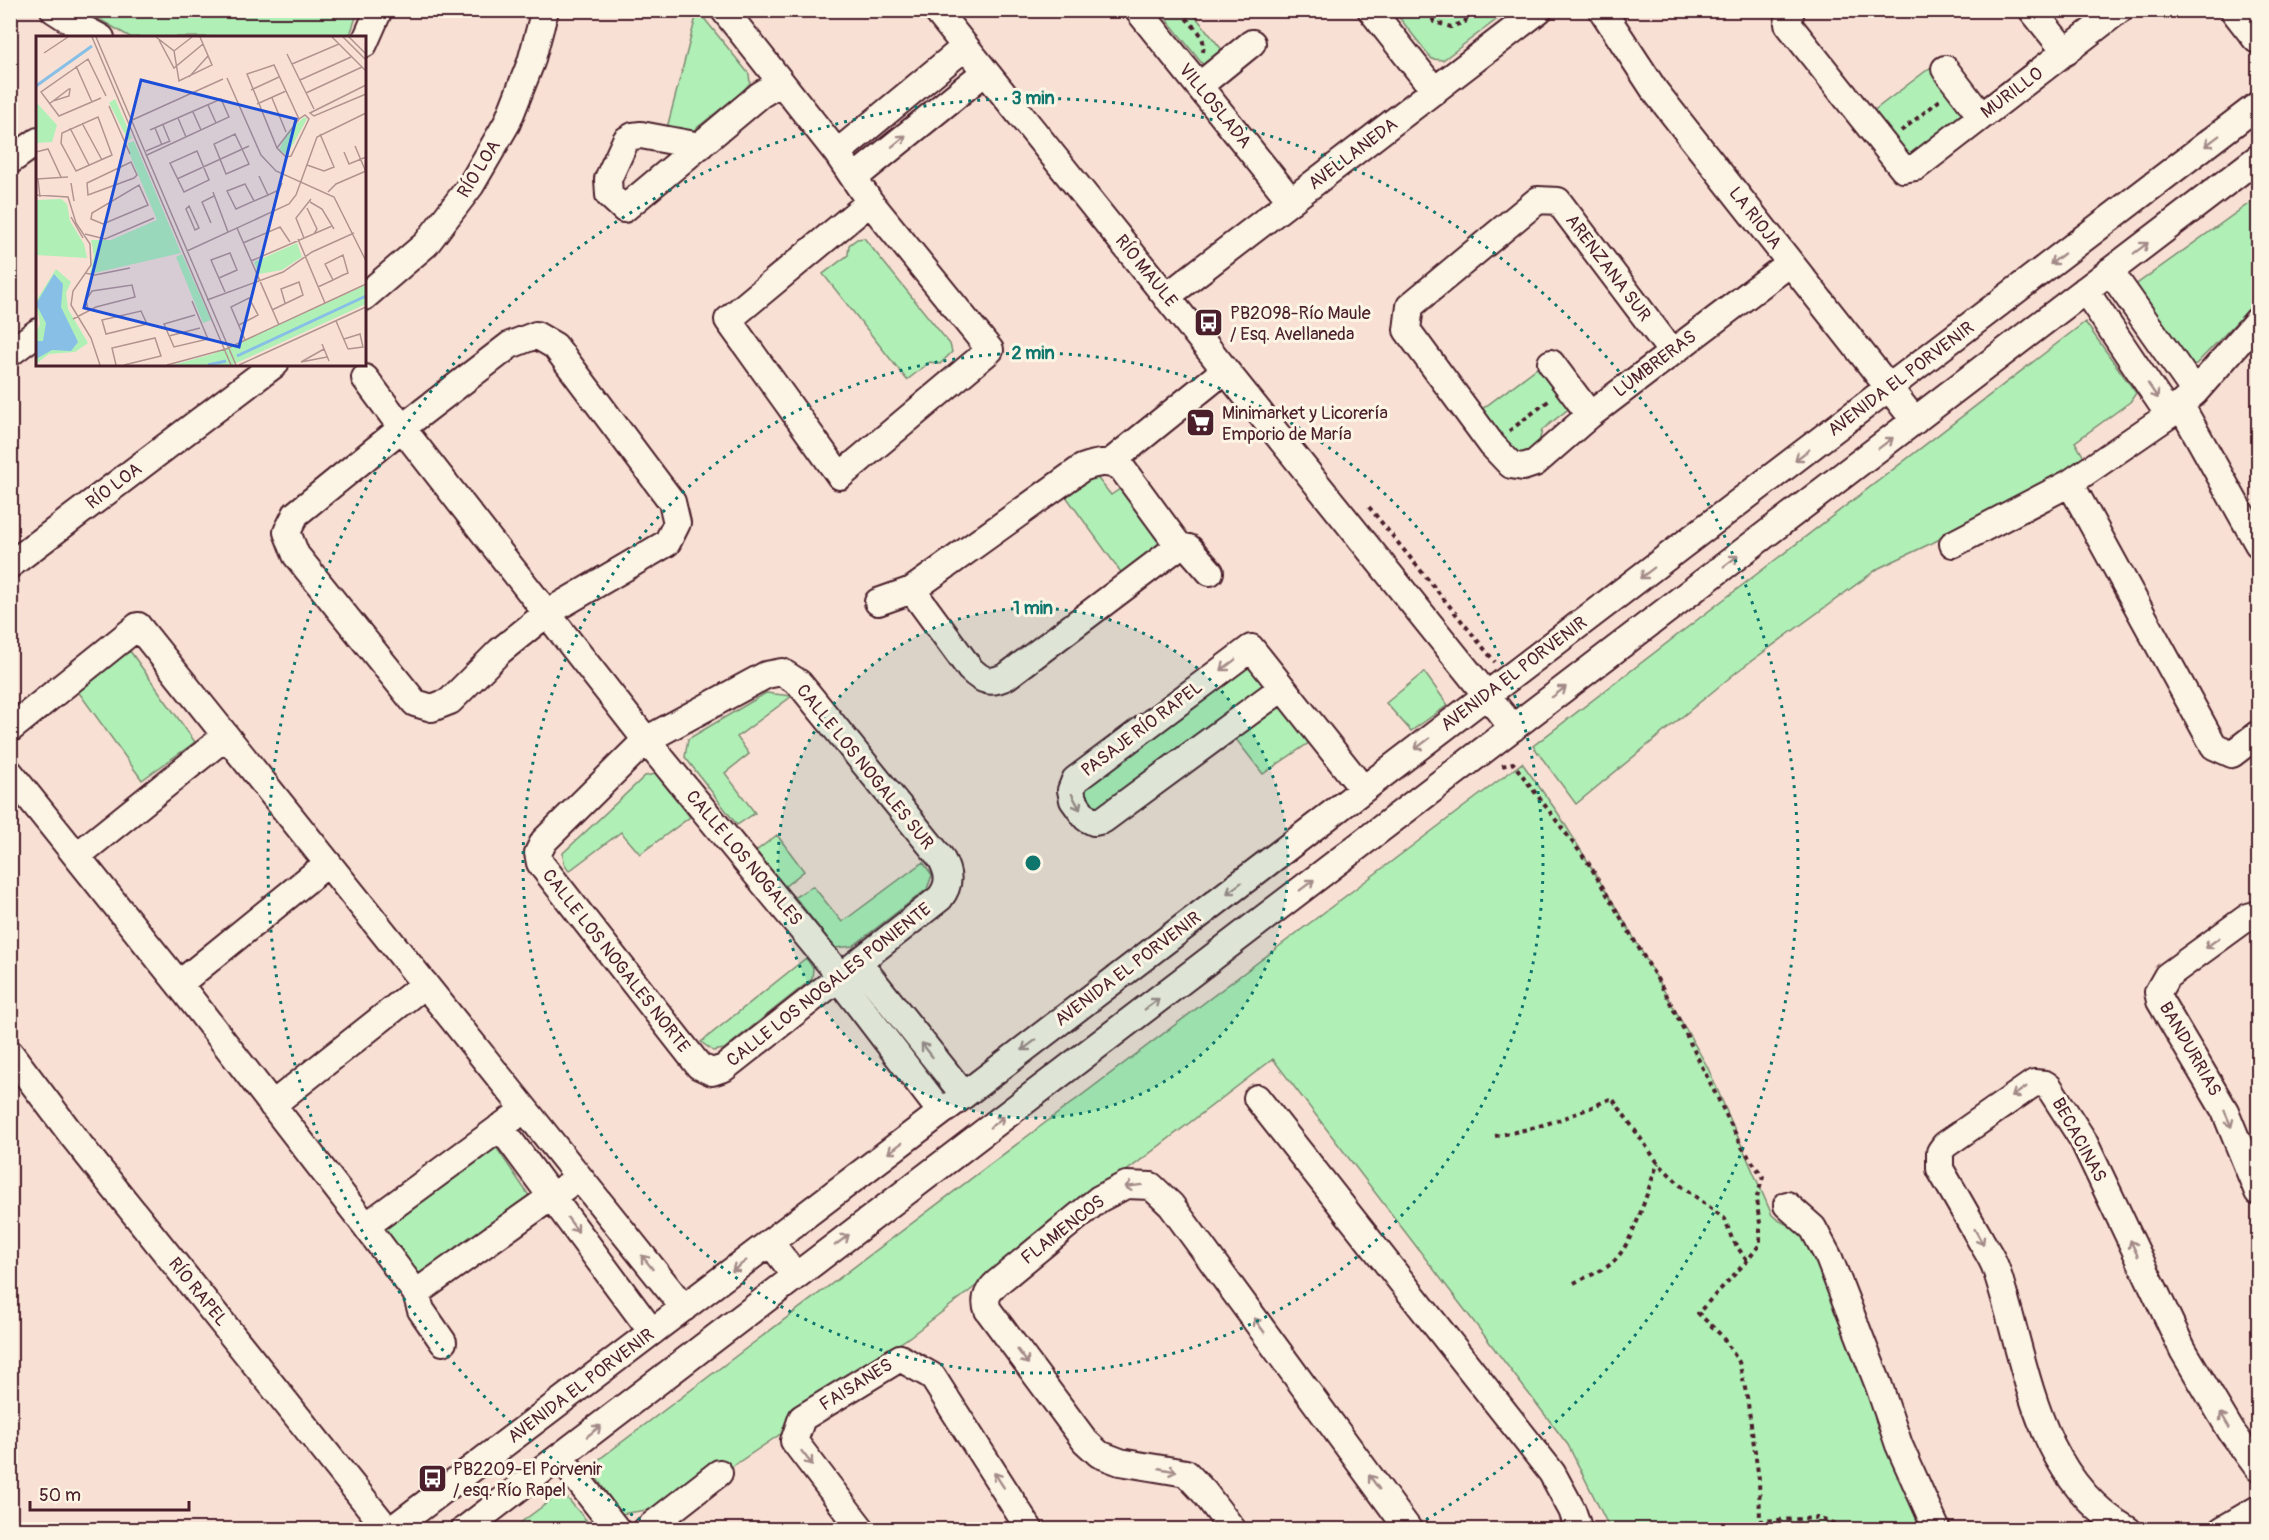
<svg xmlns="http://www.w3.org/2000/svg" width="2269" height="1540" font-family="Pangolin,sans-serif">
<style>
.green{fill:#b0f0b7;stroke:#7d8871;stroke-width:1.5}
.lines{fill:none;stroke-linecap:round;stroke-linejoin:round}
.minor-casing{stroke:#4a1f2b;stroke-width:30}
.tertiary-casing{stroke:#4a1f2b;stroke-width:36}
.path{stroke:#4a1f2b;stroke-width:4;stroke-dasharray:4.5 4.5;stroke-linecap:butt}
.minor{stroke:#fcf5e5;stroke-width:26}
.tertiary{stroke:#fcf5e5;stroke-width:32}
.oneway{stroke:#a38a88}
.ring{fill:none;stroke:#0f766e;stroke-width:3;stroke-dasharray:3 6}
.labels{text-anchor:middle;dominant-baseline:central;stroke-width:6;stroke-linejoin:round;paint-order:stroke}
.street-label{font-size:18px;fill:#4a1f2b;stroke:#fcf5e5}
.poi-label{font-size:18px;fill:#4a1f2b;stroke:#fcf5e5;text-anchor:start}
.inset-river{fill:none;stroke:#87bfe6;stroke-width:3}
.inset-road{fill:none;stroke:#b29390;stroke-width:1.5}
.view{fill:#1d4ed8;fill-opacity:0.15;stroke:#1d4ed8;stroke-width:3}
.inset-edge{fill:none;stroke:#4a1f2b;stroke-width:3}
.centre{fill:#0f766e;stroke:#fcf5e5;stroke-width:3}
.ring-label{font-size:18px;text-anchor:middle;font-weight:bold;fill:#0f766e;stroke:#fcf5e5;stroke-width:6;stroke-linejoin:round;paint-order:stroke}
</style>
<rect width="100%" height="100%" fill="#f8e1d4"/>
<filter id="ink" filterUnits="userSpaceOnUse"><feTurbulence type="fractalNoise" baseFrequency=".0167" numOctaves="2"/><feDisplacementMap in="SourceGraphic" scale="12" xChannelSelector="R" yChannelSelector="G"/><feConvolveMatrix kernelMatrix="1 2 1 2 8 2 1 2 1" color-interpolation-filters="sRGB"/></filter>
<g filter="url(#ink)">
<path class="green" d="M85,11H358L349,38L130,37Z
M1160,11H1191L1223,51L1204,66Z
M1394,11H1508L1443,60L1432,59Z
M697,13L703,17L749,74L750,83L742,92L689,134L667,128Z
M1931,67L1965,115L1915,158L1898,155L1868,115Z
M2258,197V300L2196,364L2190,365L2134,286Z
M864,238L950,344L952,352L940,364L930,362L907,380L823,274L848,255L849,245L857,239Z
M2085,322L2136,393L2130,402L2075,442L2085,459L2045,484L1934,542L1879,568L1739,670L1576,804L1533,746Z
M1541,365L1572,406L1542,430L1538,447L1527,455L1508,454L1477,413Z
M1095,475L1111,495L1123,487L1160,536L1158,552L1123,575L1065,495Z
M130,651L195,742L142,780L77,690Z
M1233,665H1259L1313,740L1263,774L1222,721L1096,810L1080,796L1083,776Z
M1424,672L1448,705L1411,731L1386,703Z
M766,693L792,696L737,737L749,754L725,773L755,813L737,825L685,757L688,739Z
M1522,763L1558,813L1623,919L1707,1066L1772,1215C1783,1226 1795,1226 1807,1235L1924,1529H1610L1568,1445L1273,1059L908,1338L799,1411L782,1433L727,1470L721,1460L653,1509L621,1514L589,1467Z
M656,774L690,817L640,854L621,832L569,871L564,864L563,853L645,776Z
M777,835L804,871L784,887L756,851Z
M923,862L932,875L927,889L853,946L835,948L795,897L813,886L842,922Z
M806,958L813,968L812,979L724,1049L713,1051L701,1042Z
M496,1147L530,1197L418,1277L385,1230Z
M562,1492L592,1527L590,1529H512Z"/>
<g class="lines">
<defs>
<path id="minor" d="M54,10L82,28L101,38
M724,10L781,82
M936,10L1513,728
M1138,10L1291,201
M1371,10L1435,91
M1602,10L1655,91L1915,421
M1791,10L1788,24L1903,169L1916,167L2119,10
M2032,10L2066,52
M364,44L379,10
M1945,69L1981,116
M1199,86L1252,43
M700,146L641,135L633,136L626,140L608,179L609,195L624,209L760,95L781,82L837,153L870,202
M837,153L965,47
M10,161L38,141
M854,178L985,72
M870,202L990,350L840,476L728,320Z
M2110,271L2195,392
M2085,290L2169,415
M364,297L426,244L471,185L507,123L531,62L545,10
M1166,297L1539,10
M536,335L555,346L672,502L677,523L667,543L547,613L500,651L450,701L432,708L415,703L296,555L287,532L296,514L402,428L510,345Z
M1671,351L1558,201L1538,200L1410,306L1407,330L1492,445L1511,465L1523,467L1535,463L1590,415L1790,263
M10,353L38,332
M1551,363L1590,415
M365,378L402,428L646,740L841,977
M2181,406L2258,544
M1111,462L1225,370
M2070,483L2214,746L2232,754L2258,734
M1953,544L2070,483L2169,415L2195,392L2258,320
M10,565L275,364
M912,590L970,669C983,682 991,684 1007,676L1179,546
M878,602L912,590L1082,468C1096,463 1107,460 1121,467L1179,546L1189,548L1210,572
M782,672L799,683L941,858C949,873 951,884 940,898L724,1068L712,1072L699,1066L540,863L538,853L544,841L646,740L766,675Z
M1282,688L1103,820L1094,822L1086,818L1073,800L1071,790L1075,780L1251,648L1363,789
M10,729L138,626L684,1308
M10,773L179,984L366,1226L416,1293L421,1310L443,1342
M78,855L226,736
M2258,914L2248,917L2167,976L2158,992L2160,1001L2225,1111L2258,1192
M859,963L964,1095
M839,979L941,1112
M179,984L328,863
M10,1053L75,1139L388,1530
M1257,1098L1552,1473L1572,1510L1579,1530
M272,1105L425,984
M500,1127L652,1332
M1787,1205L1813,1228L1829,1258L1879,1386L1899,1445L1937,1530
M366,1226L513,1118
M770,1242L796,1276
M416,1293L565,1187
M560,1457L617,1530
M391,1530L964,1095L2258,105
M464,1530L2258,158
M646,1530L719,1473
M862,1530L794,1441L802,1418L900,1358L932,1376L1030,1530
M1233,1530L1204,1492L1186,1473L1120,1462L1099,1454L1085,1441L988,1310C983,1298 989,1290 998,1282L1099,1199L1126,1185L1151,1186L1171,1205L1409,1530
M2128,1530C2034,1476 2027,1361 1996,1269C1992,1257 1984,1247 1979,1237C1966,1214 1953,1191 1940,1169V1152L1945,1145L2034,1083L2045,1084L2049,1087L2083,1140L2183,1350L2231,1431L2258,1468
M2222,1530L2258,1509"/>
<path id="tertiary" d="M2237,10L2258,37"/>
</defs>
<use href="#minor" class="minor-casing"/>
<use href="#tertiary" class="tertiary-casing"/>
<path class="path" d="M1182,10C1188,28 1207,29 1203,52
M1429,10L1434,22L1451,27L1465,22L1469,10
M1901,131L1940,100
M1509,431L1551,399
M1369,507L1495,662
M1502,766L1513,763L1589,864L1666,994L1742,1147L1763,1177L1756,1200L1760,1223V1244L1747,1261L1698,1313L1721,1335L1739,1362L1747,1397L1759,1479L1760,1521L1817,1518L1856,1530
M1495,1136C1540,1128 1571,1117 1612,1098L1658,1163L1680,1185L1725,1219L1732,1239L1747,1261
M1574,1283C1585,1277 1601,1272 1611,1264C1635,1243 1646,1192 1658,1163"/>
<use href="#minor" class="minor"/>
<use href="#tertiary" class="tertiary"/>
</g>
<defs><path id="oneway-shaft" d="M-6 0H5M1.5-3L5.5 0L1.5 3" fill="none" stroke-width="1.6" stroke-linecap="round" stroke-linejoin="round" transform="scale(1.5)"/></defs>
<g class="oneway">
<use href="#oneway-shaft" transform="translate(899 141) rotate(-39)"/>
<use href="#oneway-shaft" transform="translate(2212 141) rotate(143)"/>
<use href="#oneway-shaft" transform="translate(2141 248) rotate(-37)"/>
<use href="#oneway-shaft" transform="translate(2057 259) rotate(142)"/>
<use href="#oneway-shaft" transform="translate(2153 391) rotate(56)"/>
<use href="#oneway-shaft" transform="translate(1886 443) rotate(-37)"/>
<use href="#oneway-shaft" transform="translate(1802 455) rotate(143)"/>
<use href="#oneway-shaft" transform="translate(1731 561) rotate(-37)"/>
<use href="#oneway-shaft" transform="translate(1647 573) rotate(143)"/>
<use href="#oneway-shaft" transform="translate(1228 665) rotate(143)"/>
<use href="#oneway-shaft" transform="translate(1559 692) rotate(-37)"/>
<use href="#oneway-shaft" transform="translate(1422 744) rotate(143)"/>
<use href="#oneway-shaft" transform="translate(1076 802) rotate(62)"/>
<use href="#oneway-shaft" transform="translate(1307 885) rotate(-37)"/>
<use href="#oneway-shaft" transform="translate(1234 888) rotate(143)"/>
<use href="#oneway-shaft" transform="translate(2212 943) rotate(144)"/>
<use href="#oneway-shaft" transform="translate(1152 1004) rotate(-37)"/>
<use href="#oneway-shaft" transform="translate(1029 1045) rotate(143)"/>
<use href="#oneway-shaft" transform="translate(927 1050) rotate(-128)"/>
<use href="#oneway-shaft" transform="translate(2019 1092) rotate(145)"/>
<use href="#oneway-shaft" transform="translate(2228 1119) rotate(67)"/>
<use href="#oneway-shaft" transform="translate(997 1122) rotate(-37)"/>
<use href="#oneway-shaft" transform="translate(895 1148) rotate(143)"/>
<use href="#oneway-shaft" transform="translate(1133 1186) rotate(173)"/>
<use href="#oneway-shaft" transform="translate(573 1225) rotate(53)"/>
<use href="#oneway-shaft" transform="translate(1979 1237) rotate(61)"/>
<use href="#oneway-shaft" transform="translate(842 1240) rotate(-37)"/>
<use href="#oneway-shaft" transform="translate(2134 1248) rotate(-115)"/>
<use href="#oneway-shaft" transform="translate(647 1262) rotate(-129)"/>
<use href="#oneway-shaft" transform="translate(739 1266) rotate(143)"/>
<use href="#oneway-shaft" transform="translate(1259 1325) rotate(-126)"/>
<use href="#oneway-shaft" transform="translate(1023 1357) rotate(53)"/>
<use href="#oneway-shaft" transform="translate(2225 1420) rotate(-120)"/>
<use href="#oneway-shaft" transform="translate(594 1431) rotate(-38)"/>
<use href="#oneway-shaft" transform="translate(807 1458) rotate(52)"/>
<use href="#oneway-shaft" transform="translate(1168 1470) rotate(11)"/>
<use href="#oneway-shaft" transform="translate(999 1480) rotate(-123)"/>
<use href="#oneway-shaft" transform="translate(1374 1482) rotate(-126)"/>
</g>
</g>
<circle cx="1033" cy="863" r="255" fill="#0f766e" fill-opacity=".12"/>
<g class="ring">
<circle cx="1033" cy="863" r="255"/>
<circle cx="1033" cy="863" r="510"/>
<path d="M656 1529A765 765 0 1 1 1410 1529"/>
</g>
<defs>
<symbol id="bus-square" viewBox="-11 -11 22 22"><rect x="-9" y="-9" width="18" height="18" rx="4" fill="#4a1f2b" stroke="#fcf5e5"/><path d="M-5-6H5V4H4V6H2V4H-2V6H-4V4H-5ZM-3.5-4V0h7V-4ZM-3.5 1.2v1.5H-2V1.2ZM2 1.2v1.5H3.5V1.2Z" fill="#fff"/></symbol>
<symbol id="supermarket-square" viewBox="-11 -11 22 22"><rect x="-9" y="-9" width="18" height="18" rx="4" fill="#4a1f2b" stroke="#fcf5e5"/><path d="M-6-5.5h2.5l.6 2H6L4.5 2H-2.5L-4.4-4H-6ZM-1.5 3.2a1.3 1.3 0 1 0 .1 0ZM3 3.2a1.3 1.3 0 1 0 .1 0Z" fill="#fff"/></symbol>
</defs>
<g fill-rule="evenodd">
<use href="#bus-square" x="1192" y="306" width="33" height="33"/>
<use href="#supermarket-square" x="1184" y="406" width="33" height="33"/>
<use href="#bus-square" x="416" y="1462" width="33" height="33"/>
</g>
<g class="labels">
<g class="street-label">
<text transform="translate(2012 93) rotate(-37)">MURILLO</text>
<text transform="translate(1215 106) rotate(51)">VILLOSLADA</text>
<text transform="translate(1353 154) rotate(-37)">AVELLANEDA</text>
<text transform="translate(479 169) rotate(-58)">RÍO LOA</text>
<text transform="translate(1755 218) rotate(52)">LA RIOJA</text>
<text transform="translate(1608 268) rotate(53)">ARENZANA SUR</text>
<text transform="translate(1146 271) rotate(51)">RÍO MAULE</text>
<text transform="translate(1655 364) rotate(-37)">LUMBRERAS</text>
<text transform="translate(1901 379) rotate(-37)">AVENIDA EL PORVENIR</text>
<text transform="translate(114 486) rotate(-37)">RÍO LOA</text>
<text transform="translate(1514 674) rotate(-37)">AVENIDA EL PORVENIR</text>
<text transform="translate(1142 729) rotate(-37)">PASAJE RÍO RAPEL</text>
<text transform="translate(865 767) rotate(51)">CALLE LOS NOGALES SUR</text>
<text transform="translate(744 858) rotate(50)">CALLE LOS NOGALES</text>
<text transform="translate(616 961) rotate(52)">CALLE LOS NOGALES NORTE</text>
<text transform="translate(1128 969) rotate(-37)">AVENIDA EL PORVENIR</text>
<text transform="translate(829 985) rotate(-38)">CALLE LOS NOGALES PONIENTE</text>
<text transform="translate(2190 1049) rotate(60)">BANDURRIAS</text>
<text transform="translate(2079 1140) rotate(61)">BECACINAS</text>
<text transform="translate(1063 1230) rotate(-38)">FLAMENCOS</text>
<text transform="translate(198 1292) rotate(51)">RÍO RAPEL</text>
<text transform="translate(856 1385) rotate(-32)">FAISANES</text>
<text transform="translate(581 1386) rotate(-37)">AVENIDA EL PORVENIR</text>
</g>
<g class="poi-label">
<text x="1230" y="313">PB2098-Río Maule<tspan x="1230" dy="21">/ Esq. Avellaneda</tspan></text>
<text x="1222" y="413">Minimarket y Licorería<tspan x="1222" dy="21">Emporio de María</tspan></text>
<text x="453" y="1469">PB2209-El Porvenir<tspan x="453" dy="21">/ esq. Río Rapel</tspan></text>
</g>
</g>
<g transform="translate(36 36)">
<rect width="330" height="330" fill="#f8e1d4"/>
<path d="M79,63L96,102L92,104L73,67ZM0,66L21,89L16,106L0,107ZM268,81L271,83L251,119L243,114L251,97ZM98,105L145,217L54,238L58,220L55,204H75L121,184L94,119L92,107ZM25,163L31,168L34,185L48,208L51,222L0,219V164ZM261,207L266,221L246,234L223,238L218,226ZM146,218L175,284L167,287L140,221ZM20,233L35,246L30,257L32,273L52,307L39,316L13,318L0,328V297L4,288L0,265ZM330,249V268L196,329H136L177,318Z" fill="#b0f0b7"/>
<path d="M18,238L27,248L25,271L42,306L35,315L16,314L0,323V305H7L10,287L0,268Z" fill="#87bfe6"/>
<path class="inset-river" d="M0,50L56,10M201,320L330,260M172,329L190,325"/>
<path class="inset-road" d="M56,1L195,329M60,1L200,329M120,1L138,15L143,45L176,29L164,1M296,1L330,35M307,1L330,24M313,1L330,18M123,4L138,32L167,8M138,15L156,1M8,17L32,1M251,18L278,73M256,28L303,8M40,30L56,66M153,41L172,20M191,42L225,119L240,135L298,161L330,225M264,44L315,21M330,49L274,77L278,80L330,58M215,54L243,41M270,57L326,31M65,62L23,80L5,56L52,23L70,60M236,62L250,96M13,68L33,53H34L33,60L17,65M221,68L250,55M172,69L180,87M73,70L94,118M157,76L165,94M62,81L76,119L40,135L25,107L26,97ZM142,82L150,101M94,85L187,43M46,87L66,124M127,89L134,106M34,92L53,129M119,92L126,109M199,98L213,128L190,138L178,108ZM319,110L330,136M241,112L263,83L269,79L273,83L255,120L250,121L241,112L211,38L238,29L263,83M110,115L134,105M161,115L173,144L148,156L134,127ZM0,116L12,113L25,141M308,116L313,128L330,121M111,119L193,81L185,63L114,94M95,126L101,139L98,142L52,159L51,147ZM271,129L288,135L298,131L284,98M0,143L32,141M2,143L4,161M141,143L213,110M35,147L38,165M209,148L218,165L200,173L191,155ZM103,149L112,169L67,188L55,183L56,177ZM177,156L192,196M292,156L300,148L330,135M0,159L32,161L40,187L54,208L55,229L37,255L35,269L55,302L64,329M232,159L243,154L246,147M218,165L232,159L223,140M274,166L286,173L298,193M153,170L163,192L159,194L150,173ZM271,172L281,193L278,198M35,181L47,202M175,187L166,166L178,160M201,192L243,289M49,198L69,203L118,182M268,202L260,182L275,163M262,203L289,267M207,207L244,191L254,206M151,215L253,168L260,159L281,101L330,77M215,225L296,190M49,237L59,239L94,232M183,242L201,234L194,217L175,224L189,256M282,251L297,244L307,239L312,237L307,219L289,228L297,244M171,264L247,236L276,216L318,197M156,265L172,303L138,311L128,288L159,279M236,274L267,259L263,246L245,253L249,267M105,275L111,288L70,298L66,284ZM37,283L60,271L99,261L96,249L56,255L50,264L52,274M300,285L312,313M203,289L222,279L213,262L195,271L209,304M133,300L164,292M308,303L324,298L327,311L312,313M286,308L293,325M265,326L291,321M265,326L288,313M80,329L76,312L119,302L125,320L88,329M131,329L190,313L330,248M203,329L330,271"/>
<path class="view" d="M105,44L260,83L203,311L48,272Z"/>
<rect width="330" height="330" class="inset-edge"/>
</g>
<circle cx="1033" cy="863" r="9" class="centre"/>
<g class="ring-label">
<text x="1033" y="104">3 min</text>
<text x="1033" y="359">2 min</text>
<text x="1033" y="614">1 min</text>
</g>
<rect width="2269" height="1540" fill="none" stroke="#fcf5e5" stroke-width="36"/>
<rect x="18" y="18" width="2233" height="1504" fill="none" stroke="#4a1f2b" stroke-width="2" filter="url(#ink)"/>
<path d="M30 1501v9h159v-9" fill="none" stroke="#4a1f2b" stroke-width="3"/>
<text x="39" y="1501" font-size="18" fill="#4a1f2b" stroke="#fcf5e5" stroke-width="4.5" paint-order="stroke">50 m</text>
</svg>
